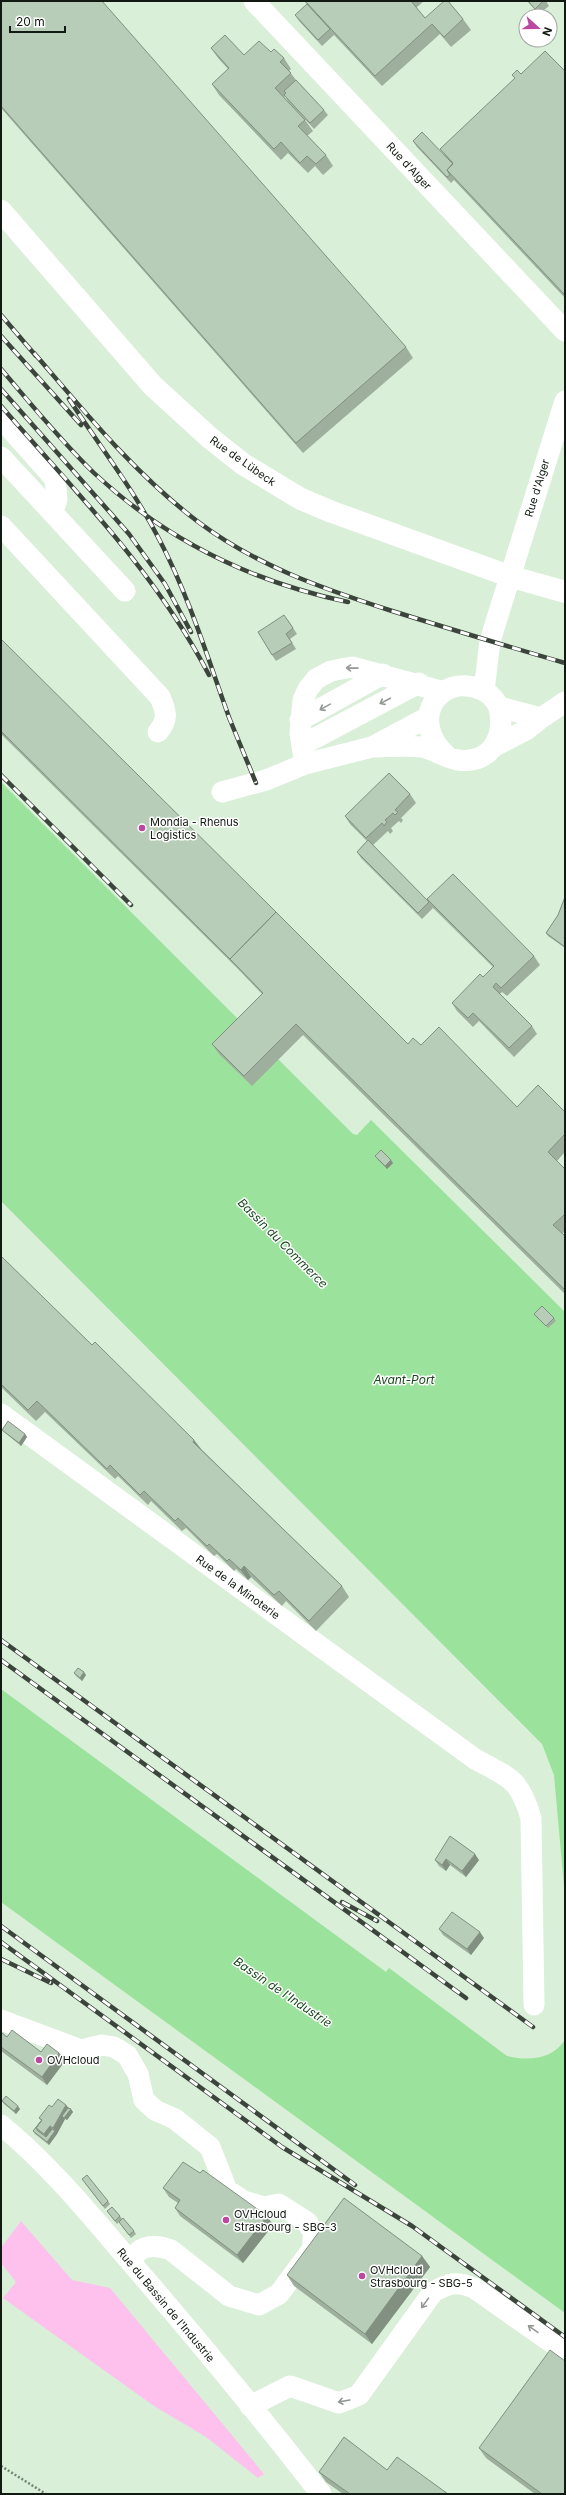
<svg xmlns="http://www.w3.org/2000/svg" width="566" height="2495" font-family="Inter,sans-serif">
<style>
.green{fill:#fec0ec}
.water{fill:#9be29c}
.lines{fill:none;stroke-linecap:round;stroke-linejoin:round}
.path{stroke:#768475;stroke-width:2.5;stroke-dasharray:2 2;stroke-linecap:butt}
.minor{stroke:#fff;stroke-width:21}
.major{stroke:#fff;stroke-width:22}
.rail-casing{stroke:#3b453b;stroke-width:4.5}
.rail{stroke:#fff;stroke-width:3;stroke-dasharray:9;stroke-linecap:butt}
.wall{fill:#9eb09d}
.shaded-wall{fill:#819080}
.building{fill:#b8cdb7;stroke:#819080}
.oneway{stroke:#949894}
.poi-dot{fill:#ba47a1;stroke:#fff;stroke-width:1.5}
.labels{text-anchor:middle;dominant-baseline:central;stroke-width:3;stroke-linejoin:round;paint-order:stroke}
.street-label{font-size:11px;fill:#121912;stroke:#fff}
.poi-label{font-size:11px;fill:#121912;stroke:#fff;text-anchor:start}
.water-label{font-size:12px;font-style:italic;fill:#17471b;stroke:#fff}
</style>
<rect width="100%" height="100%" fill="#d9efd8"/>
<path class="green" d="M21,2221L72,2280L110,2288L264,2474L258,2478L206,2437L154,2406L3,2298L16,2282L1,2263V2248Z"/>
<path class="water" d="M1,782L353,1134L357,1135L371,1120L565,1312V1897L554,1775L542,1744L1,1201Z
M1,1689L386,1972L389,1968L507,2056C529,2061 551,2060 565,2040V2313L1,1902Z"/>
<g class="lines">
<path class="path" d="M1,2466L46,2494"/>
<path class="minor" d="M254,1L565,331
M1,418L55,479L57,499L53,513
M1,457L125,591
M1,526L160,697C166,711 169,719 158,732
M484,691L490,641L565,401
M541,718L565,702
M300,720L383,674
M302,745L419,683
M495,746L526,730L541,718L499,707
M372,747C388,747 405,745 421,747C433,749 445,758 458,760C489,764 504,740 500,713C499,703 491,694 482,690C438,671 408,721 446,755
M305,764L300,734L303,700L308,689L316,679L331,671L352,667L444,692
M222,792L266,780L305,764L372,747L428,717
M1,1414L475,1759C510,1778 519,1778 531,1818L534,2005
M1,2020L81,2050L102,2045L114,2047L127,2055L138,2074L144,2100L155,2110L175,2119L210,2147L227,2190L244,2201L264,2207L279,2204L307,2222L313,2232V2248L279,2294L259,2305L229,2296L171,2250C161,2246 146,2244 138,2252
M1,2125C51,2166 92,2217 134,2266C198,2340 261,2417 321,2494
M250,2406L290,2386L339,2403L359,2395L433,2292C449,2283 456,2281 474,2288L565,2352"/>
<path class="major" d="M1,211L153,386L210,438L243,464L301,499L332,512L509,576L565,592"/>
<defs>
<path id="rail" d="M1,315L36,356
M1,336L81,425
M34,353C85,412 134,473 197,521C255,565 321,588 389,610C447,628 506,646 565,663
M1,369C31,404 61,441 94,473C166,540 252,582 348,602
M1,389L129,534L165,584L191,632
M69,399C99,445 134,490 159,539C189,596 208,659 230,720
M1,406C76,492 156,573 209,675
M228,715L256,783
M1,775L131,905
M1,1640L533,2027
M1,1660L466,1998
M342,1902L377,1921
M1,1926L355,2185
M1,1942L282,2147L412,2226L565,2337
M1,1959L51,1983"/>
</defs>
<use href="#rail" class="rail-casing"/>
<use href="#rail" class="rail"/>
</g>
<path class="wall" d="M1,1L406,347L413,358L303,453L1,108Z
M304,1H424L416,8L425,18L463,19L471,30L451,47L440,34L382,86L334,35L322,46L299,21L295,15L307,4Z
M527,1H546L549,6L539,14Z
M211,48L244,55L271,52L284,58L291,69L289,71L296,80L324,110L328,115L314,129L288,101L285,96L284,97L305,120L313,131L307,136L326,155L333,166L323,175L315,166L308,173L288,153L281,160L219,95L212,84L228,69L218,58Z
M565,71V298L454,180L451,183L417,147L413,141L445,155L440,149L515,79L512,75L521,74Z
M288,620L297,634L290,639L296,649L276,661L272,655Z
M1,639L408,1044L421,1045L517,1107L565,1112V1152L557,1161L564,1168L565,1167V1231L562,1234L564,1235L565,1234V1294L303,1035L252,1086L219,1054L212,1044L262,994L238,969L1,734Z
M410,794L416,803L401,818L403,820L401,823L399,821L391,828L393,831L390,834L388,831L373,845L429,902L427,899L534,956L540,965L507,996L502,992L500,994L532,1026L537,1034L514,1057L479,1021L473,1027L457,1011L452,1003L483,977L493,967L433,908L422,919L361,858L357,852L367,841L350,824L345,816Z
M565,897V948L548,936L546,933L558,915Z
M375,1156L393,1163L387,1169L377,1159Z
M1,1256L92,1345L200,1448L342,1586L349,1597L316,1631L286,1601L282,1606L251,1577L248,1580L236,1569L234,1571L217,1554L214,1556L186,1528L182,1531L151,1501L148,1505L118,1476L115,1479L45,1412L36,1421L1,1387Z
M534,1314L554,1318L556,1321L548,1328L536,1317Z
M2,1430L25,1434L27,1437L21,1446L4,1432Z
M74,1673L86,1675L82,1681L76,1676Z
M435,1860H479L466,1877L450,1865L446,1871L439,1866Z
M439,1929L484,1938L471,1955L443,1935Z
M1,2032L7,2037L41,2052L59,2053L65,2061L47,2085L1,2051Z
M2,2101L20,2109L16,2114L4,2104Z
M66,2105L73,2112L67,2120L65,2119L57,2134L49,2145L35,2134L33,2131L41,2121L39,2118L52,2107Z
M200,2173L267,2216L273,2225L243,2263L180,2216L175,2208L178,2203L169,2197L163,2188Z
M84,2182L108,2201L110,2204L105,2209Z
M107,2211L120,2216L122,2219L117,2224Z
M121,2225L134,2231L136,2234L131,2238Z
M422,2256L430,2267L372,2344L294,2286L287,2275Z
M479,2448L565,2494H535L486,2458Z
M387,2470L448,2494H343L326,2482L319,2472Z"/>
<path class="shaded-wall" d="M391,1160L393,1163L387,1169L385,1166Z
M25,1434L27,1437L21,1446L19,1443Z
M194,1440L202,1450L193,1442Z
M244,1566L251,1577L248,1580L241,1570Z
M84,1672L86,1675L82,1681L80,1678Z
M475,1854L479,1860L466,1877L462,1871Z
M446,1859L450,1865L446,1871L442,1865Z
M480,1932L484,1938L471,1955L467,1949Z
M59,2053L65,2061L47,2085L42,2077Z
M66,2105L70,2110L71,2109L73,2112L67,2120L62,2116L65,2119L57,2134L53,2128Z
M18,2106L20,2109L16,2114L14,2111Z
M50,2126L54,2132L48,2140L44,2134Z
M55,2131L57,2134L49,2145L47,2142Z
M267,2216L273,2225L243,2263L237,2255Z
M422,2256L430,2267L372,2344L365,2334Z"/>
<path class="building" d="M1,1H102L406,347L296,443L1,106Z
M305,1H411L425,18L444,1H448L463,19L444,37L432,24L375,76Z
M528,1H543L535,9Z
M307,4L330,29L318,40L295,15Z
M225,35L244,55L259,41L271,52L274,49L284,58L280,62L291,73L275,88L305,120L298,126L326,155L316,164L307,156L300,163L281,142L274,149L212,84L229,68L211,48Z
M545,51L565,71V295L447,170L453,163L440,149L515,78L512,75L517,70L521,74Z
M296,80L324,110L310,123L284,95L286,93L284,91Z
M422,132L453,164L447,170L450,175L447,177L413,141Z
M284,615L293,628L286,634L292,643L272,655L258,632Z
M1,639L276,912L230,959L232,961L1,731Z
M389,773L410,794L395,810L398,812L395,815L393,813L385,820L387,822L384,826L382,823L366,838L345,816Z
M368,840L429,902L418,913L357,852Z
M453,874L534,956L501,988L496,983L493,987L532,1026L509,1048L473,1013L468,1018L452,1003L480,974L483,977L494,966L427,899Z
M565,897V947L546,933L558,915Z
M276,912L408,1044L413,1038L421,1045L439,1027L517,1107L538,1085L565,1112V1134L548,1152L564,1168L565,1167V1214L553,1225L564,1235L565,1234V1290L296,1024L244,1076L212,1044L263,993L230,959Z
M381,1150L391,1160L385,1166L375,1156Z
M1,1256L92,1345L95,1342L194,1440L193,1442L342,1586L309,1621L279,1591L274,1595L244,1566L241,1570L229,1559L227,1561L209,1544L207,1546L178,1518L175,1521L144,1491L140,1495L110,1465L107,1469L37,1401L28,1410L1,1384Z
M542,1306L554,1318L546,1326L534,1314Z
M8,1421L25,1434L19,1443L2,1430Z
M78,1668L84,1672L80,1678L74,1673Z
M450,1836L475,1854L462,1871L446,1859L442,1865L435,1860Z
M452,1912L480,1932L467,1949L439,1929Z
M12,2030L41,2052L47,2044L59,2053L42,2077L1,2047V2032L7,2037Z
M6,2096L18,2106L14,2111L2,2101Z
M58,2099L66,2105L53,2128L50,2126L44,2134L36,2128L42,2120L39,2118L49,2105L52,2107Z
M68,2108L71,2109L64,2118L62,2116Z
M41,2121L36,2128L38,2131L46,2137L52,2129L55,2131L47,2142L33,2131Z
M183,2162L200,2173L203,2170L267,2216L237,2255L175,2208L180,2200L163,2188Z
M87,2175L108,2201L103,2206L82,2179Z
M344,2198L422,2256L365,2334L287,2275Z
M112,2207L120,2216L115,2221L107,2211Z
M123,2218L134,2231L129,2235L119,2222Z
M550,2350L565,2361V2494H542L479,2448Z
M344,2437L387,2470L397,2457L448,2494H350L319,2472Z"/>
<defs><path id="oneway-shaft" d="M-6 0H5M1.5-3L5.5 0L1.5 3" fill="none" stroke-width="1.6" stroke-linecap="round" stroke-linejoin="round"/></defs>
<g class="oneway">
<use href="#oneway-shaft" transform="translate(352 668) rotate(-179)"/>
<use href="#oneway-shaft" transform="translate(385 701) rotate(152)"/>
<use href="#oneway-shaft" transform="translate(325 707) rotate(151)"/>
<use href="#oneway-shaft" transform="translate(425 2303) rotate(126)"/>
<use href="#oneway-shaft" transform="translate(533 2329) rotate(-145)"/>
<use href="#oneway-shaft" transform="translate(344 2401) rotate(170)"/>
</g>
<g class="poi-dot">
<circle cx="142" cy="828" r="4"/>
<circle cx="39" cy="2060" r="4"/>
<circle cx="226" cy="2220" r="4"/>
<circle cx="362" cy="2276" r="4"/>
</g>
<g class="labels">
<g class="street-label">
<text transform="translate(409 166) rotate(47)">Rue d'Alger</text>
<text transform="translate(243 461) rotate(35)">Rue de Lübeck</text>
<text transform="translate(537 488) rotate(-73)">Rue d'Alger</text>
<text transform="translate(238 1587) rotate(36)">Rue de la Minoterie</text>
<text transform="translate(166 2305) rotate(50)">Rue du Bassin de l'Industrie</text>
</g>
<g class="poi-label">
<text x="150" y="822">Mondia - Rhenus<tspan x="150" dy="13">Logistics</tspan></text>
<text x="47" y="2060">OVHcloud</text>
<text x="234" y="2214">OVHcloud<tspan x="234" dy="13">Strasbourg - SBG-3</tspan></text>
<text x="370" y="2270">OVHcloud<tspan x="370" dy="13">Strasbourg - SBG-5</tspan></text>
</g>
<g class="water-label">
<text transform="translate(283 1243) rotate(45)">Bassin du Commerce</text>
<text x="404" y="1379">Avant-Port</text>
<text transform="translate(283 1992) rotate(34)">Bassin de l'Industrie</text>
</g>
</g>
<rect width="566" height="2495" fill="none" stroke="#121912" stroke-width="4"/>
<g transform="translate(538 28) rotate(111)"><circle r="19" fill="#ffffff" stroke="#a0a3a0"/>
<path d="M0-3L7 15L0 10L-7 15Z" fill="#ba47a1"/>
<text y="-6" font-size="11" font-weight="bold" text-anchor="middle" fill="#121912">N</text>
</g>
<path d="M10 26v6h55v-6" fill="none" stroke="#121912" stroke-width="2"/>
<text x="16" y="26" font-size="12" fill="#121912" stroke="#ffffff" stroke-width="3" paint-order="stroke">20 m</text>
</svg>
